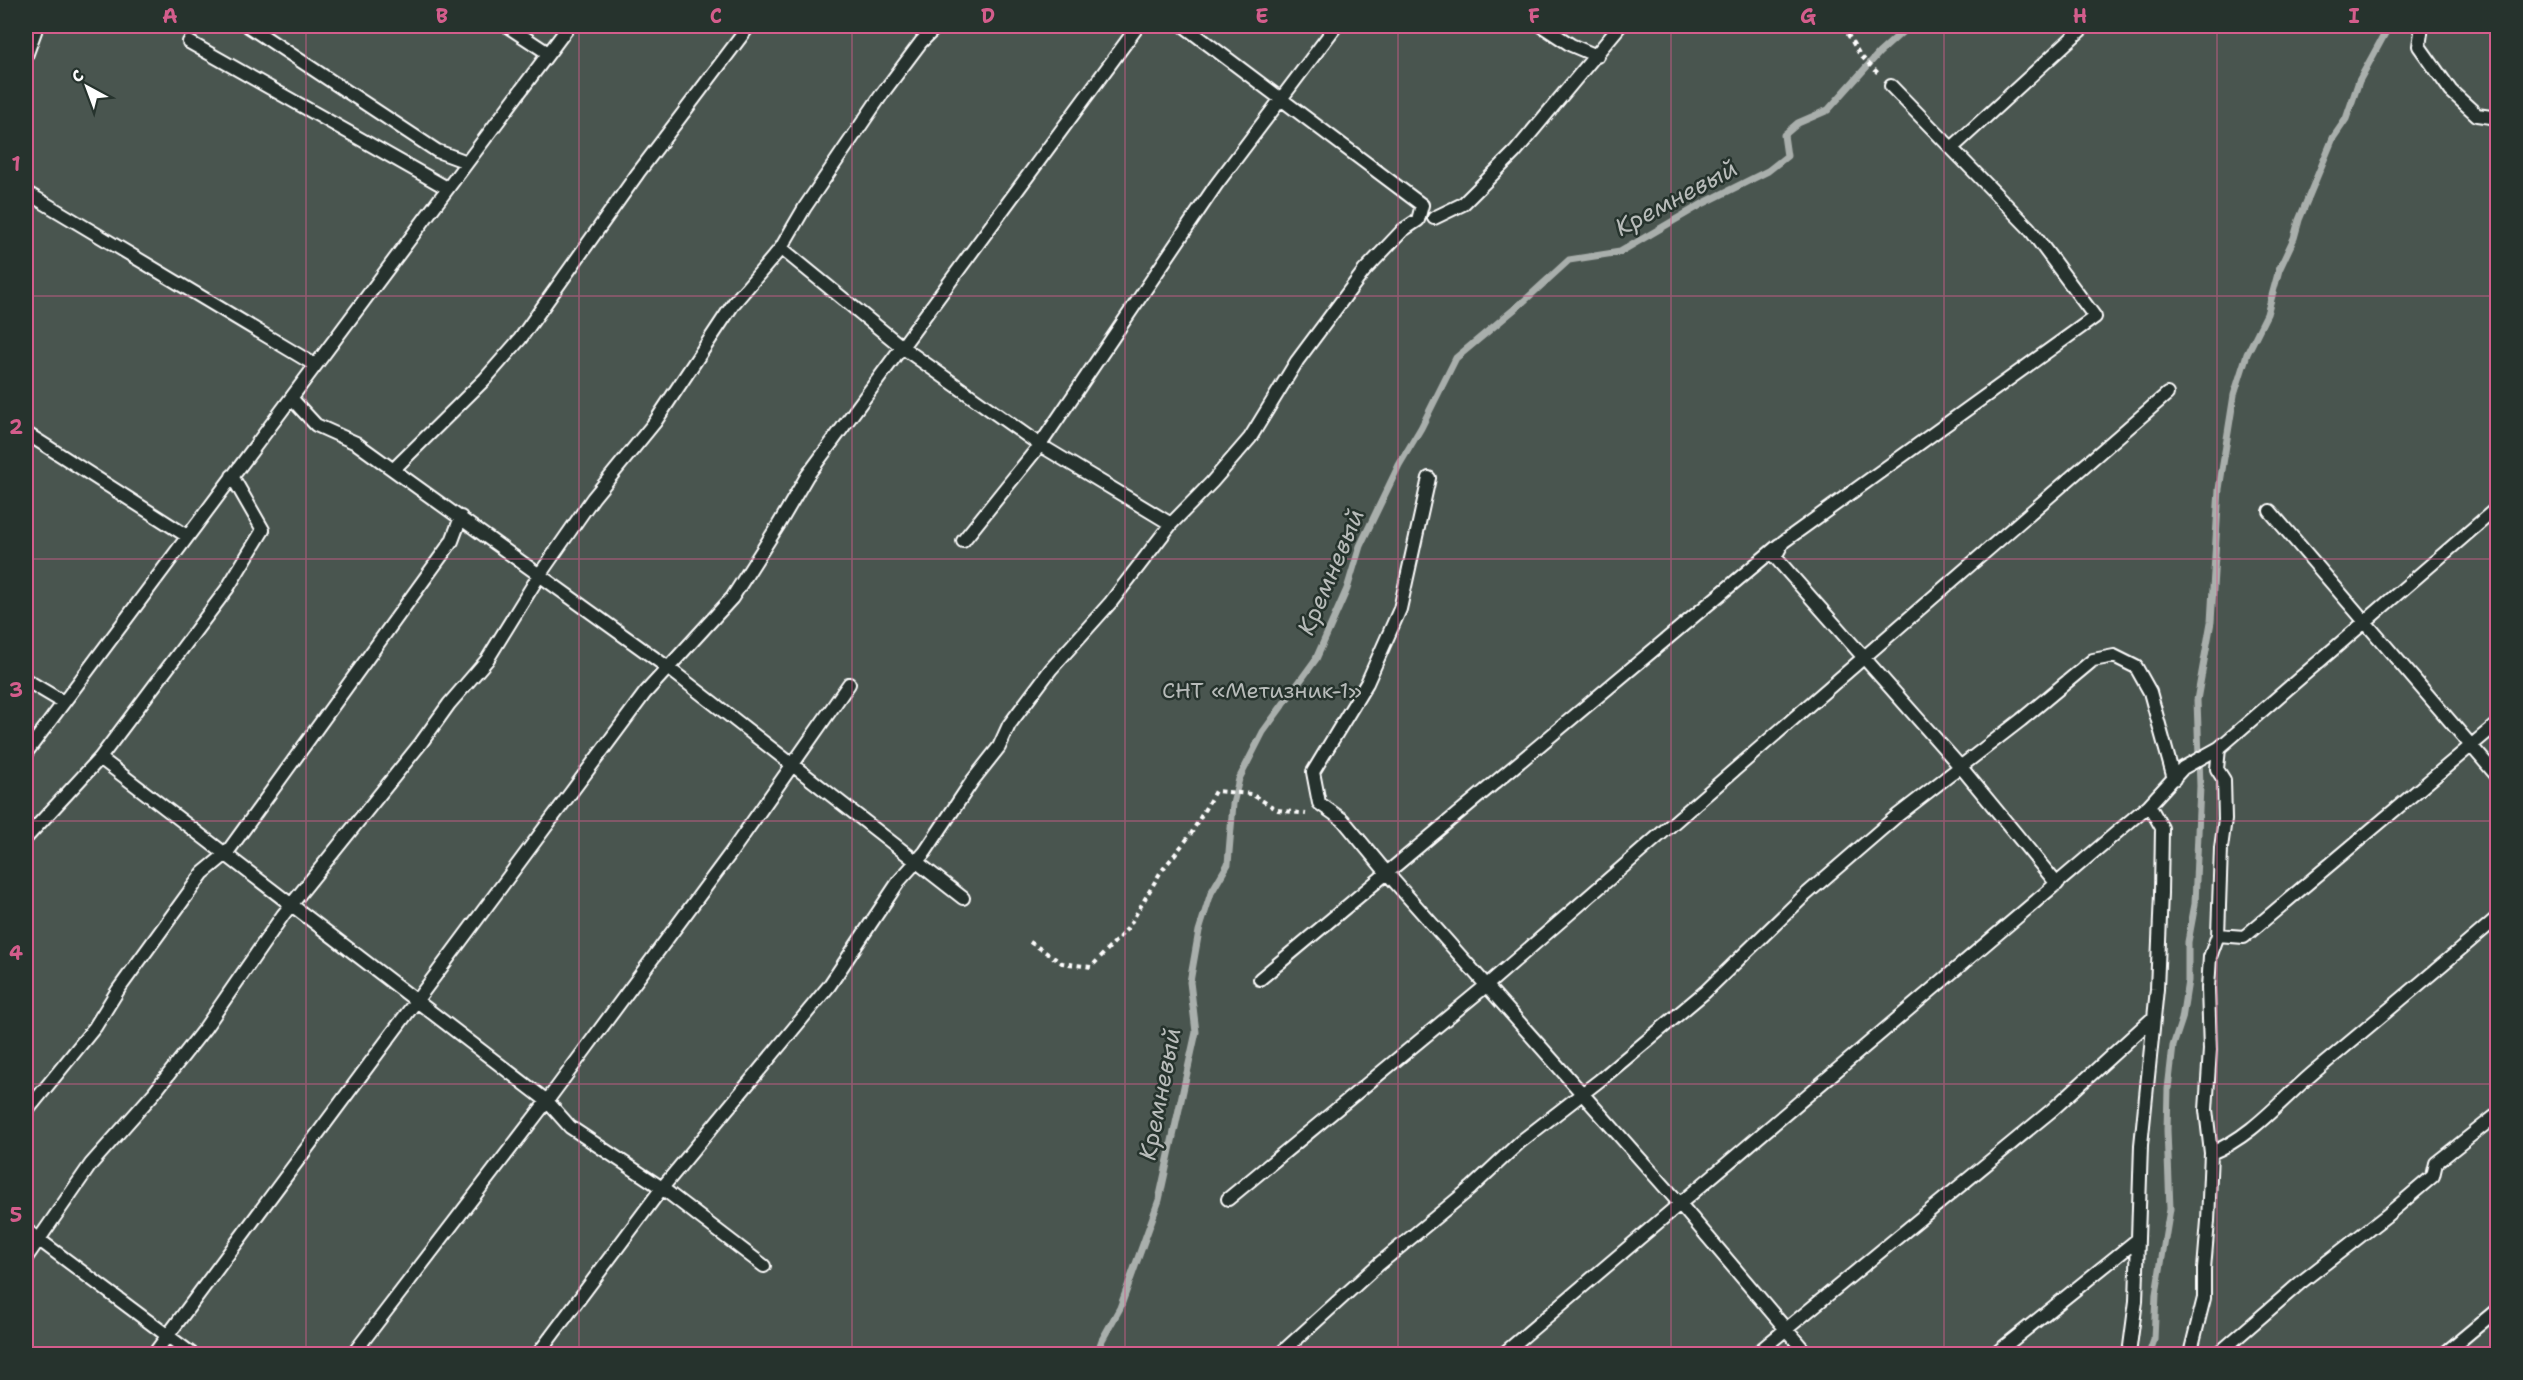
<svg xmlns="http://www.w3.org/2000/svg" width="2523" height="1380" font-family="'Shantell Sans',sans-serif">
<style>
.green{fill:#4a544f;stroke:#a4aaa7;stroke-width:1.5}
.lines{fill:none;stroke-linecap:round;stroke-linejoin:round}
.stream{stroke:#a9afac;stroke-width:7}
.lane-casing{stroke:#fff;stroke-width:16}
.path{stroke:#fff;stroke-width:4;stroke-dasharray:4.5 4.5;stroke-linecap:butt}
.lane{stroke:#26332d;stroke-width:12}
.grid{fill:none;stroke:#d45d8c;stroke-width:1.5;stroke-opacity:0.55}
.labels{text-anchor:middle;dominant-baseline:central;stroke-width:5;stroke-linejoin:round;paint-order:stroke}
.park-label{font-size:22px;fill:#b7bbb9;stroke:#26332d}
.water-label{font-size:24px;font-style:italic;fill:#b8bcba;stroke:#26332d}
.neatline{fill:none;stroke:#d45d8c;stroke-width:2}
.grid-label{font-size:20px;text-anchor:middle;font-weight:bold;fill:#d45d8c}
</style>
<rect width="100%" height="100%" fill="#2f3b35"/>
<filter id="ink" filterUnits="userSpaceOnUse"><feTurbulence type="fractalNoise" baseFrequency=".0167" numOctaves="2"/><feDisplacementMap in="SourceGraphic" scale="12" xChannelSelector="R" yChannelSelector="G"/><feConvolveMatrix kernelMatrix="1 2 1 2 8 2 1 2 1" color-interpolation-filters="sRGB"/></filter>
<g filter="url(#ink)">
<path class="green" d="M26,26H2497V1354H26Z"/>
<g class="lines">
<path class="stream" d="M1097,1354L1102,1340L1120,1308L1159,1200L1196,1032L1190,982L1199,931L1211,893L1228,864L1233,804L1239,779L1263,732L1316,659L1347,589L1360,546L1399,465L1421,428L1456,358L1523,302L1569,260L1620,252L1704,203L1768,171L1787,156L1784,135L1798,123L1828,110L1879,53L1909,26
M2149,1354L2154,1340L2156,1294L2170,1209L2167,1130L2168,1089L2173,1046L2182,1019L2188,981V942L2195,904L2200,786L2197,700L2211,622L2219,489L2234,395L2247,354L2267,314L2279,270L2294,238L2299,220L2333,138L2346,119L2359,81L2389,26"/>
<defs>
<path id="lane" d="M248,26L437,151L467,162
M507,26L548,53
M1542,26L1571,45L1597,56
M2422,26L2419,46L2451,91L2477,115L2498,118
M189,42L447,188
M26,56L37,26
M1891,86L2029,228L2095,317L1783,542L1775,557L1965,772L2057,884
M1953,147L2085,26
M26,192L315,365
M1434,218L1463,204L1515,152L1620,26
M781,248L902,347L1040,445L1171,524
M291,398L316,425L356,443L667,667L963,898
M26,433L187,536
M394,469L485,379L520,339L638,173L749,26
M1429,478L1400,609L1367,683L1313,772L1319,803L1343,820L1386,872L1680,1204L1807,1354
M2270,511L2498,777
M963,541L1040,445L1216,185L1336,26
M26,680L63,702
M26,753L569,26
M100,758L547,1101L570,1127L662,1188L764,1266
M26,838L100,758L227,589L263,530L232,476
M2218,935L2244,937L2498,723
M1260,979L1779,545
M26,1112L95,1027L118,990L203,873L226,854L452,541L461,517
M2211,1153C2255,1135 2283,1097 2319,1068C2379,1018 2439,968 2498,917
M1228,1199L1487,985L2167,394
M26,1230L192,1354
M26,1258L91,1164L154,1093L205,1028L283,915L421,743L449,704L487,660L540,574L593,498L655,422L734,303L781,248L805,207L882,94L921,42L937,26
M154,1354L645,693L732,598L779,524L807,476L1138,26
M353,1354L547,1101L730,854L849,684
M538,1354L662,1188L829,986L899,881L925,852L973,780L999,747L1009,725L1051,669L1111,602L1171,524L1212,482L1250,438L1297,361L1364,271L1403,230L1418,220L1422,205L1184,26
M1280,1354L1379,1264L1471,1188L1520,1142L1600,1080L1705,992L1803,897L1898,815L2021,720L2093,660L2114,656L2136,667L2150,692L2174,779
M1503,1354L2149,805L2183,768L2219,748L2498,507
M1756,1354L2052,1110L2153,1018
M1995,1354L2137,1240
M2129,1354L2136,1301L2141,1145L2157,989L2161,893L2162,828L2149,805
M2190,1354L2204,1298V1269L2208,1221L2211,1153L2206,1110L2210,1050L2208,988L2210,957L2218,935L2221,848L2225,819L2224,780L2217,769L2219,748
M2218,1354L2300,1283L2386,1216L2433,1176L2436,1163L2498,1114
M2444,1354L2498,1309"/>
</defs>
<use href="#lane" class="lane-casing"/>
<path class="path" d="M1843,26L1860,55L1880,75
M1030,942L1062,963L1091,967L1128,928L1160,873L1191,834L1215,791L1251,794L1278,810L1306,814"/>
<use href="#lane" class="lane"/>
</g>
</g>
<path class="grid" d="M306,26V1354M579,26V1354M852,26V1354M1125,26V1354M1398,26V1354M1671,26V1354M1944,26V1354M2217,26V1354M26,296H2498M26,559H2498M26,821H2498M26,1084H2498"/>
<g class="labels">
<g class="park-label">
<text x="1262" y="690">СНТ «Метизник-1»</text>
</g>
<g class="water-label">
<text transform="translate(1676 198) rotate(-28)">Кремневый</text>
<text transform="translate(1331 572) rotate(-67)">Кремневый</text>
<text transform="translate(1160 1094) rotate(-79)">Кремневый</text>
</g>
</g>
<rect width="2523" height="1380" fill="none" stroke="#26332d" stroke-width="66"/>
<g transform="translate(87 87) rotate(319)" stroke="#26332d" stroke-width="4.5" paint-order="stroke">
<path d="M0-4.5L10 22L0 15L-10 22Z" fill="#ffffff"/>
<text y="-9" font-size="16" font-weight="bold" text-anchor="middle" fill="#ffffff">С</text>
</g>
<rect x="33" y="33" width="2457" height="1314" class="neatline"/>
<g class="grid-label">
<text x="170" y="23">A</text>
<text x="442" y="23">B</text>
<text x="716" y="23">C</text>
<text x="988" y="23">D</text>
<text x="1262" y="23">E</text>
<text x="1534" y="23">F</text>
<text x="1808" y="23">G</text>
<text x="2080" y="23">H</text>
<text x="2354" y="23">I</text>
<text x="16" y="171">1</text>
<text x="16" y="434">2</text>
<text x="16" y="697">3</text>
<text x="16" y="960">4</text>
<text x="16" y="1222">5</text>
</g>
</svg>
